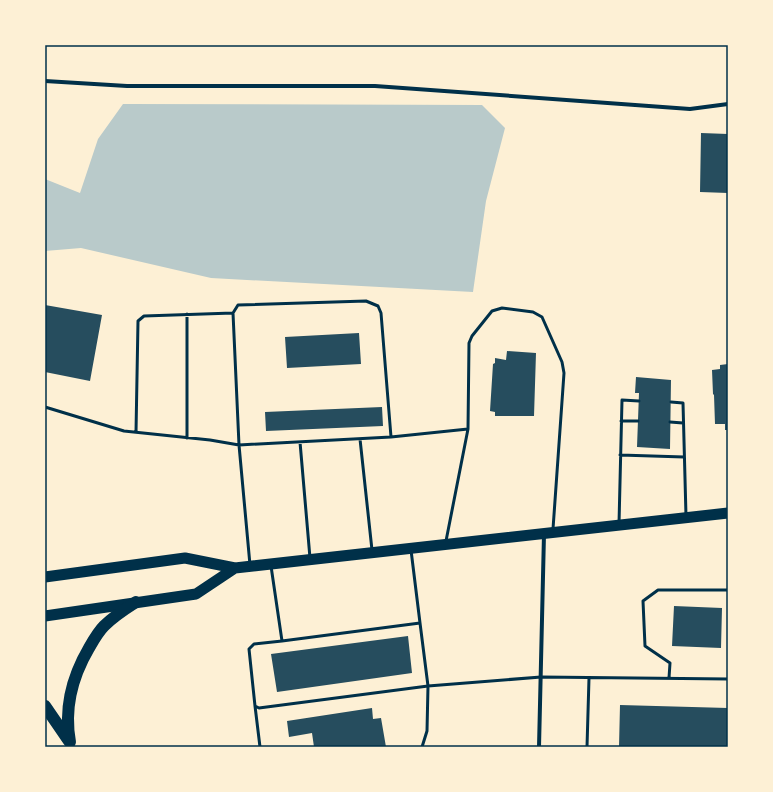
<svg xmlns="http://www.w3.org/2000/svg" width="773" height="792" font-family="Figtree,sans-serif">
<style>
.green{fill:#b9caca}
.building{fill:#264d5e}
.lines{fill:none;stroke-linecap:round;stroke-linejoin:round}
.service{stroke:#003049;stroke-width:3}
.minor{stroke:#003049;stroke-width:4}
.trunk{stroke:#003049;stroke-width:11}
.motorway{stroke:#003049;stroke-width:12}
.neatline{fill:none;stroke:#003049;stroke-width:1.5}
</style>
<rect width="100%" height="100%" fill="#fdf0d5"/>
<path class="green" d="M123,104L482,105L505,128L486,201L473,292L211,278L81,248L45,251V179L80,193L98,139Z"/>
<path class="building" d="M701,133L728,134V193L700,192Z
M45,305L102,315L90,381L45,372Z
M359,333L361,364L287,368L285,337Z
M507,351L536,353L534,416H495V412L490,411L493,364L495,363V358L506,360Z
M728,364V430H725V424H715L714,395L713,394L712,370L720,369V365Z
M636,377L671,380L670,449L637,447L639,393H635Z
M382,407L383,426L266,431L265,412Z
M674,606L722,608L721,648L672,646Z
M408,636L412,673L277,692L271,654Z
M620,705L728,708V747H619Z
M372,708L373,719L381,718L386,747H314L312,733L289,737L287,721Z"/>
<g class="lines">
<path class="service" d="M187,314V438
M671,402L683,403L686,516
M45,407L124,431L210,440L239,445L391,437L468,429
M621,421H638
M670,422L683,423
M136,432L138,321L144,316L233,313
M360,439L372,550
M300,442L310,558
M620,455L684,457
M619,524L622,400L639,401
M446,541L468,429L469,343L472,336L492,311L502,308L533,312L542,317L562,362L564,373L553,529
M250,565L239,445L233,313L238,305L366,301L378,306L381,313L391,437
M271,566L282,641L420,623L411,550
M420,623L428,686L541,677L728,679
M282,641L254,644L249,649L255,706L259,708L428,686L427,731L422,747
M669,678L670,663L645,646L643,601L658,590H728
M255,706L260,747
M587,747L589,678"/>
<path class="minor" d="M45,81L127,86H375L690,109L728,104
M539,747L544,534"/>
<path class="trunk" d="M45,577L185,558L235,568L728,513
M45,616L196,594L235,568"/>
<path class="motorway" d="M45,706L69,741
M70,742C64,709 72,677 89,648C93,641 98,632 104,626C113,617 125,609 136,602"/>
</g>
<rect width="773" height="792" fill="none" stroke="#fdf0d5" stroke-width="92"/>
<rect x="46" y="46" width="681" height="700" class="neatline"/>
</svg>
